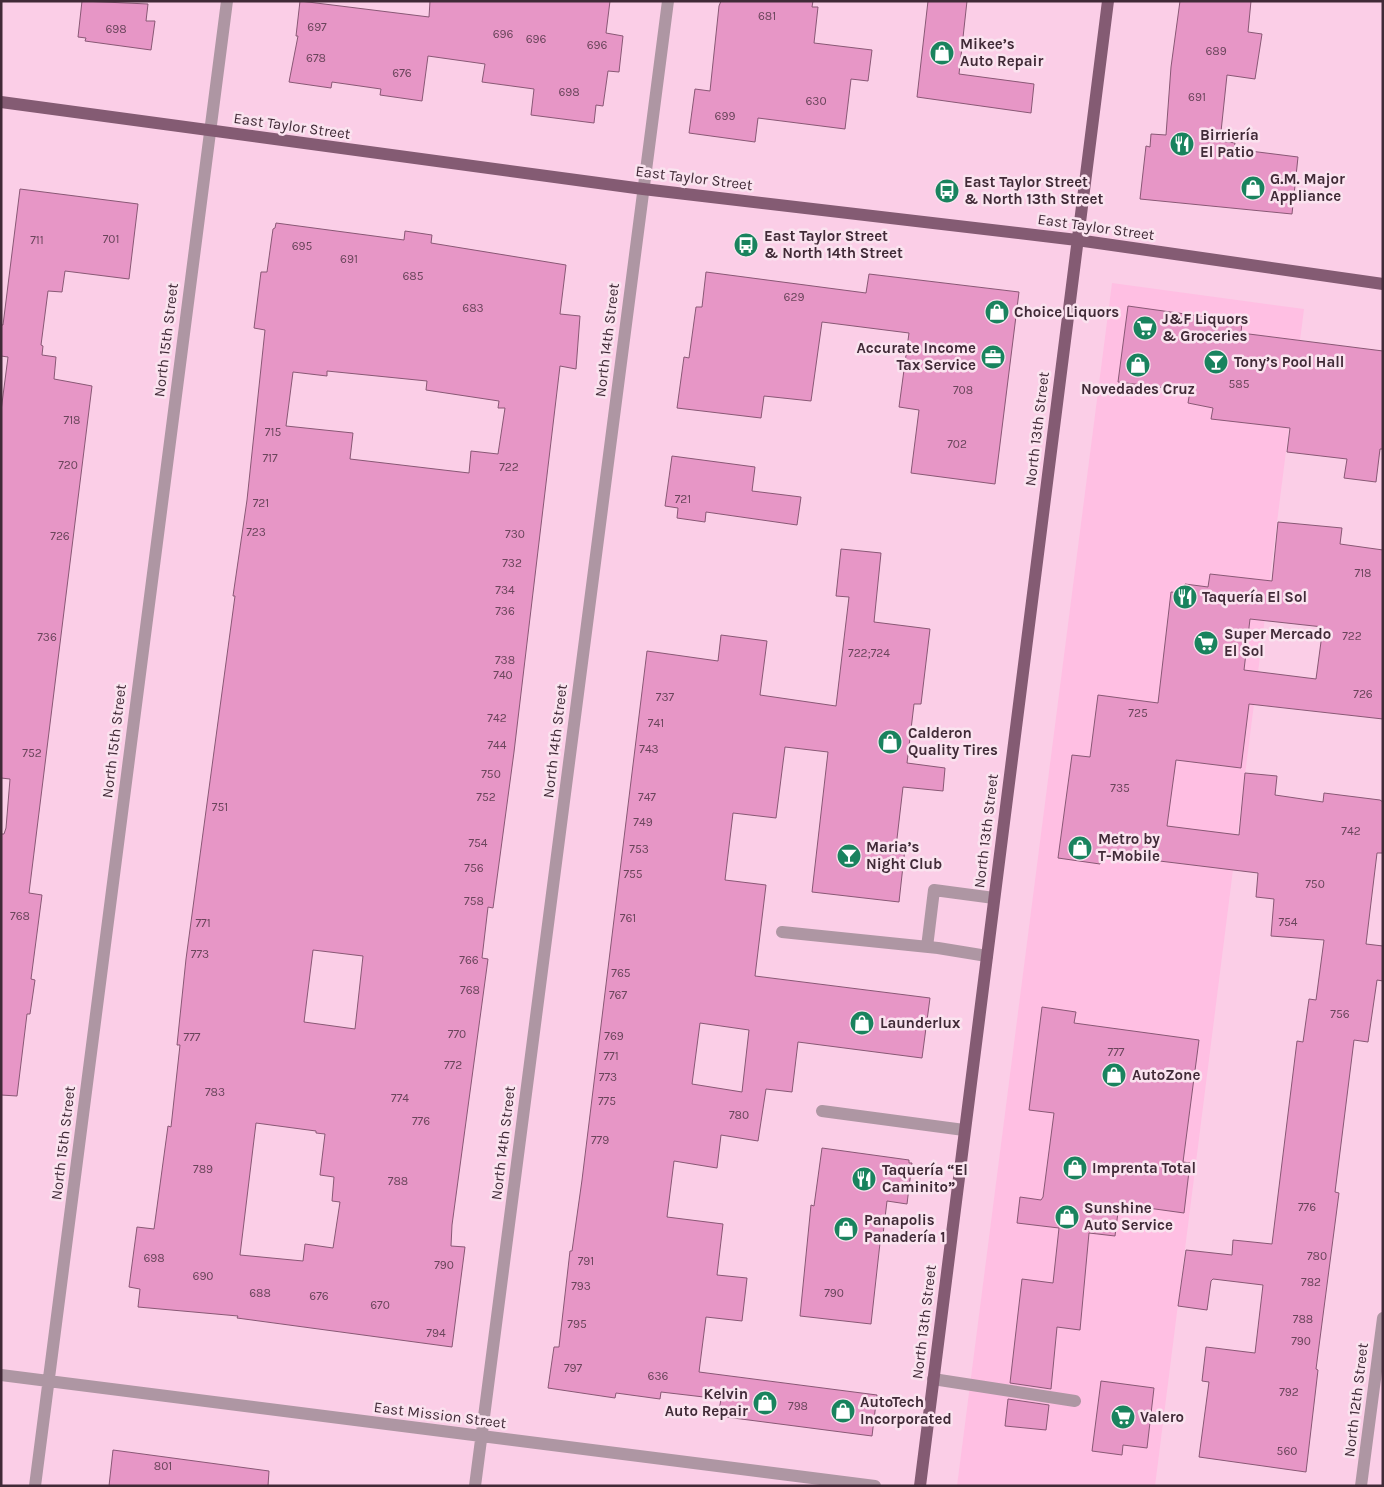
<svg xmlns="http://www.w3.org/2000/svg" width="1384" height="1487" font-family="Karla,sans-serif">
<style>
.built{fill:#ffbfe3}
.building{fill:#e796c6;stroke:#895875;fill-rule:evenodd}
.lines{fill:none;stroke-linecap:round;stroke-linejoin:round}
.minor{stroke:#ae96a3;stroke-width:12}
.major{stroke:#845b73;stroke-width:12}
.labels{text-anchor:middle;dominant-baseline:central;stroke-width:5;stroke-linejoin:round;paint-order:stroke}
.number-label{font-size:12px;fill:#6a455b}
.poi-label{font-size:15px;font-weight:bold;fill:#402a37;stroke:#fae3ef;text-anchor:start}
.street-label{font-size:15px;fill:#402a37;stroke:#fae3ef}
</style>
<rect width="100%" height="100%" fill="#fbcee7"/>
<path class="built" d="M1112,283L1304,309L1155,1486H957Z"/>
<path class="building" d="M82,1L148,4L146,21H155L151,50L85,41L86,38L78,37Z
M300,1L429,17L430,1H610L606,33L623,36L619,72L608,71L603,106L596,105L594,123L531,115L534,89L482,82L485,64L428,56L422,101L380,95L381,89L332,82L331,88L289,82L298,36H296Z
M721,1H813L812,7H818L814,43L872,50L868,81L851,79L845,129L758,118L755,142L689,133L695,89L710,91L719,6Z
M928,1H967L959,74L1034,84L1031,113L917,97Z
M1180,1H1251L1248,32L1262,34L1255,79L1227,75L1220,141L1235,143L1234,149L1298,157L1292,214L1140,199L1146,146L1150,147L1151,134L1166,135L1171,67Z
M20,189L138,204L129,279L65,271L62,292L48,291L41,345L43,346L42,355L56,357L54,379L92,386L29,893L42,895L31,979L35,980L30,1014H27L17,1096L1,1095V834H4L6,828L10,779L1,778V411L8,357L1,356V325H3Z
M276,223L404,240L405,231L432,235L431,243L566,265L560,314L580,316L576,369L560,366L514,752L493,908L488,907L482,958L488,959L452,1225L451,1246L465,1247L452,1347L237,1318L238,1316L138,1307L140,1289L129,1287L137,1227L154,1229L168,1126L171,1127L180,1045H177L186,959L235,596H233L247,500L265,330L254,328L261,272H267L273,229L275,228ZM327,371L427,381L426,390L499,401L498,408H505L498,454L471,451L469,473L350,459L353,433L286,426L293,372L327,376ZM313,950L363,956L355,1029L304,1022ZM256,1123L316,1131V1133L325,1134L320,1175L334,1177L332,1201L340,1202L333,1248L305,1244L303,1261L240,1255Z
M706,272L866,293L869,274L1019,292L995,484L911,473L919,410L899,407L909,333L822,322L811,401L764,396L761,418L677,408L684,357L689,358L696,307H702Z
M1128,306L1242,322L1241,333L1383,351V449H1380L1376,482L1344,478L1347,459L1287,452L1290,428L1211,419L1213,408L1188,403L1190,391L1118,382Z
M672,456L755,467L752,491L801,497L797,525L706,512L705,522L677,518L678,508L665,506Z
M1278,522L1342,528L1340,544L1383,550V719L1249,704L1241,768L1176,760L1167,826L1239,835L1245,773L1277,776L1275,795L1323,802L1324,793L1380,800L1383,802V853H1377L1366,944L1383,946V981L1377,980L1368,1042L1354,1040L1335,1192L1339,1193L1316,1369L1318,1370L1306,1472L1199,1457L1209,1382L1202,1381L1206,1347L1255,1353L1263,1285L1213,1279L1211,1281L1207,1310L1178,1306L1186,1250L1232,1255L1233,1240L1272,1244L1297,1041L1303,1042L1309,999L1316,1000L1324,940L1271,936L1274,899L1256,897L1258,873L1102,854L1100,864L1058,858L1072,755L1090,757L1098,695L1158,703L1171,592L1183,593L1185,584L1208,587L1210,574L1272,581ZM1250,619L1323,627L1316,679L1244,670Z
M841,549L881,553L874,622L930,629L921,704H914L907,763L945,768L943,791L903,787L896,847L905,848L899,902L812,892L828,752L785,747L776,818L733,813L725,880L766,885L755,976L930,998L922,1058L798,1042L792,1092L766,1089L758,1141L721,1135L717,1168L674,1161L667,1217L723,1224L717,1275L747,1278L742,1321L706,1317L699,1372L877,1395L872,1436L718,1416L721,1399L661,1392L660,1399L616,1393L615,1398L548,1388L554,1347H559L570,1251H572L582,1180L647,651L718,661L721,635L767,641L760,695L836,706L849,597L836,596ZM700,1023L749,1030L742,1092L692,1084Z
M1042,1007L1076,1012L1074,1023L1199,1040L1183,1162L1190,1163L1184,1213L1119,1204L1115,1236L1089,1233L1080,1330L1057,1327L1051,1389L1010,1383L1022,1279L1053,1283L1059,1228L1017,1223L1020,1197L1041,1200L1043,1197L1054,1113L1029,1110Z
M822,1148L909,1160V1163H912L907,1204L887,1201L882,1243H880L871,1324L800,1316L811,1205L814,1206Z
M1101,1381L1154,1388L1147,1448L1123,1445L1122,1455L1092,1451Z
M1008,1399L1049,1405L1046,1430L1005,1426Z
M113,1450L269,1471L268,1486H109Z"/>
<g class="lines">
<path class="minor" d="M782,932L938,948L987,956
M927,947L934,890L994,898
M822,1111L964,1130
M1,1375L875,1486
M933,1379L1075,1401
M35,1486L227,1
M475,1486L668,1
M1361,1486L1383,1318"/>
<path class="major" d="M1,102L643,189L1077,240L1383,284
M920,1486L1108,1"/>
</g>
<defs>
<symbol id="shop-disc" viewBox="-11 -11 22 22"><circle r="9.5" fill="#19835e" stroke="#fae3ef"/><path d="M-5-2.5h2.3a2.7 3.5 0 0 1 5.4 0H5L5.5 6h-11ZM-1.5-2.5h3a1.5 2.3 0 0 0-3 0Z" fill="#fff"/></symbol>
<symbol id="restaurant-disc" viewBox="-11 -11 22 22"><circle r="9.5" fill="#19835e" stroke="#fae3ef"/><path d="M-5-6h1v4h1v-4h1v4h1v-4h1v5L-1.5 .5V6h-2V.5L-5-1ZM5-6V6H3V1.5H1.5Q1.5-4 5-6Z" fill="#fff"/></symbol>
<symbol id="bus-disc" viewBox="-11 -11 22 22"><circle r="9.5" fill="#19835e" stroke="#fae3ef"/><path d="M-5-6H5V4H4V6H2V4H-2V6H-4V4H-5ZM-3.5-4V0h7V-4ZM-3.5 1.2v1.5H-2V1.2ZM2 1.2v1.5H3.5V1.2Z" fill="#fff"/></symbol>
<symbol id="supermarket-disc" viewBox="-11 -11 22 22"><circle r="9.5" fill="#19835e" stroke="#fae3ef"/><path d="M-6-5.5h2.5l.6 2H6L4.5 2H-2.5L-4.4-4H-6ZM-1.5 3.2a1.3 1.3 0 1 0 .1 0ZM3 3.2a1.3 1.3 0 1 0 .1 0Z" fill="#fff"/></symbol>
<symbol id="office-disc" viewBox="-11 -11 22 22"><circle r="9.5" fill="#19835e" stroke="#fae3ef"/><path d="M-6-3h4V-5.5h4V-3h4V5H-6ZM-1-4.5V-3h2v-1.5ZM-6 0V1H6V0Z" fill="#fff"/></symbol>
<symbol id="bar-disc" viewBox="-11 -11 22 22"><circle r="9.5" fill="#19835e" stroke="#fae3ef"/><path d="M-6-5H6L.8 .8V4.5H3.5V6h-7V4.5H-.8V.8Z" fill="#fff"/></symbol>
</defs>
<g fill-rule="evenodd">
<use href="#shop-disc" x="928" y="39" width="28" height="28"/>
<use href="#restaurant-disc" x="1168" y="130" width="28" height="28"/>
<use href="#shop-disc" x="1239" y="174" width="28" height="28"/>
<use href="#bus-disc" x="933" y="177" width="28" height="28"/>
<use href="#bus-disc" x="732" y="231" width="28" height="28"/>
<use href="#shop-disc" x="983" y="298" width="28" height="28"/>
<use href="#supermarket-disc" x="1131" y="314" width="28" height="28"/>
<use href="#office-disc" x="979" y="343" width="28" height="28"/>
<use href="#bar-disc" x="1202" y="348" width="28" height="28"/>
<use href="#shop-disc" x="1124" y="351" width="28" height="28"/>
<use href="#restaurant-disc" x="1171" y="583" width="28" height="28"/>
<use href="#supermarket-disc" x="1192" y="629" width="28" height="28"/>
<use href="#shop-disc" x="876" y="728" width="28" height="28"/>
<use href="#shop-disc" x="1066" y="834" width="28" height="28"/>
<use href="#bar-disc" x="835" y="842" width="28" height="28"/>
<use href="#shop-disc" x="848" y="1009" width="28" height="28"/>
<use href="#shop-disc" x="1100" y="1061" width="28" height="28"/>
<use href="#shop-disc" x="1061" y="1154" width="28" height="28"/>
<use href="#restaurant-disc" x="850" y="1165" width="28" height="28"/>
<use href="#shop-disc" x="1053" y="1203" width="28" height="28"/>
<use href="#shop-disc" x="832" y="1215" width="28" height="28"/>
<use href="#shop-disc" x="751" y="1389" width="28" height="28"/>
<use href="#shop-disc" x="829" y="1397" width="28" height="28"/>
<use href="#supermarket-disc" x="1109" y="1403" width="28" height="28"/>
</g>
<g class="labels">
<g class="number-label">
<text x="767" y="16">681</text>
<text x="317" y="27">697</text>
<text x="116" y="29">698</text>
<text x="503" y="34">696</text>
<text x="536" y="39">696</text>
<text x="597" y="45">696</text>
<text x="1216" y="51">689</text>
<text x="316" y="58">678</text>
<text x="402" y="73">676</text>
<text x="569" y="92">698</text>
<text x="1197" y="97">691</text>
<text x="816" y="101">630</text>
<text x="725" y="116">699</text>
<text x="111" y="239">701</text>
<text x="37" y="240">711</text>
<text x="302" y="246">695</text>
<text x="349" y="259">691</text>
<text x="413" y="276">685</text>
<text x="794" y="297">629</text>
<text x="473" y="308">683</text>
<text x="1239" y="384">585</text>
<text x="963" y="390">708</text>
<text x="72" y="420">718</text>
<text x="273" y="432">715</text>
<text x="957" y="444">702</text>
<text x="270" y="458">717</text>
<text x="68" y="465">720</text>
<text x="509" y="467">722</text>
<text x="683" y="499">721</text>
<text x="261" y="503">721</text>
<text x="256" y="532">723</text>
<text x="515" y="534">730</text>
<text x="60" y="536">726</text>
<text x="512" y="563">732</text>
<text x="1363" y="573">718</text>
<text x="505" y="590">734</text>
<text x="505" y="611">736</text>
<text x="1352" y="636">722</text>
<text x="47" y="637">736</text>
<text x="869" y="653">722;724</text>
<text x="505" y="660">738</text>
<text x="503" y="675">740</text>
<text x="1363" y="694">726</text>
<text x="665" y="697">737</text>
<text x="1138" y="713">725</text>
<text x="497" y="718">742</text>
<text x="656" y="723">741</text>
<text x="497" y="745">744</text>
<text x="649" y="749">743</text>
<text x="32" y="753">752</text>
<text x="491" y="774">750</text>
<text x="1120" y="788">735</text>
<text x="486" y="797">752</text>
<text x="647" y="797">747</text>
<text x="220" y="807">751</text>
<text x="643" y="822">749</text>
<text x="1351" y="831">742</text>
<text x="478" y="843">754</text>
<text x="639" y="849">753</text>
<text x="474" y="868">756</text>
<text x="633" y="874">755</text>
<text x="1315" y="884">750</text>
<text x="474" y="901">758</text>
<text x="20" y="916">768</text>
<text x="628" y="918">761</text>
<text x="1288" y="922">754</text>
<text x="203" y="923">771</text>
<text x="200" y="954">773</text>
<text x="469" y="960">766</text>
<text x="621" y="973">765</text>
<text x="470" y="990">768</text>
<text x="618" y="995">767</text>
<text x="1340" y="1014">756</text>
<text x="457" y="1034">770</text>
<text x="614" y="1036">769</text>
<text x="192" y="1037">777</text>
<text x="1116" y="1052">777</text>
<text x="611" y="1056">771</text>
<text x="453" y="1065">772</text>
<text x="608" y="1077">773</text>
<text x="215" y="1092">783</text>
<text x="400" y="1098">774</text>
<text x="607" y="1101">775</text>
<text x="739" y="1115">780</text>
<text x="421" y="1121">776</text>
<text x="600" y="1140">779</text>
<text x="203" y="1169">789</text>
<text x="398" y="1181">788</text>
<text x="1307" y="1207">776</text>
<text x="1317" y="1256">780</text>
<text x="154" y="1258">698</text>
<text x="586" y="1261">791</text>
<text x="444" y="1265">790</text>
<text x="203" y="1276">690</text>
<text x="1311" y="1282">782</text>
<text x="581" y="1286">793</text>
<text x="260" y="1293">688</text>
<text x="834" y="1293">790</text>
<text x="319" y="1296">676</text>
<text x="380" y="1305">670</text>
<text x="1303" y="1319">788</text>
<text x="577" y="1324">795</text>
<text x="436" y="1333">794</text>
<text x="1301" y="1341">790</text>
<text x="573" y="1368">797</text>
<text x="658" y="1376">636</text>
<text x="1289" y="1392">792</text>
<text x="798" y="1406">798</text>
<text x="1287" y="1451">560</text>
<text x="163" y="1466">801</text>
</g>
<g class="poi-label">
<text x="960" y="44">Mikee’s<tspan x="960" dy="17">Auto Repair</tspan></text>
<text x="1200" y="135">Birriería<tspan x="1200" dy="17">El Patio</tspan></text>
<text x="1270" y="179">G.M. Major<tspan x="1270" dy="17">Appliance</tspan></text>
<text x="964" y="182">East Taylor Street<tspan x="964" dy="17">&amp; North 13th Street</tspan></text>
<text x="764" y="236">East Taylor Street<tspan x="764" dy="17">&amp; North 14th Street</tspan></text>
<text x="1014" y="312">Choice Liquors</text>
<text x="1162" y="319">J&amp;F Liquors<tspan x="1162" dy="17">&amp; Groceries</tspan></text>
<text x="976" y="348" text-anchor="end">Accurate Income<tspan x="976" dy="17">Tax Service</tspan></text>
<text x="1234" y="362">Tony’s Pool Hall</text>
<text x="1138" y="389" text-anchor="middle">Novedades Cruz</text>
<text x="1202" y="597">Taquería El Sol</text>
<text x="1224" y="634">Super Mercado<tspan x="1224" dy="17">El Sol</tspan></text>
<text x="908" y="733">Calderon<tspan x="908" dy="17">Quality Tires</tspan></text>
<text x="1098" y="839">Metro by<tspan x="1098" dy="17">T-Mobile</tspan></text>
<text x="866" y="847">Maria’s<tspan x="866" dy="17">Night Club</tspan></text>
<text x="880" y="1023">Launderlux</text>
<text x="1132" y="1075">AutoZone</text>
<text x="1092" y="1168">Imprenta Total</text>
<text x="882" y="1170">Taquería “El<tspan x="882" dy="17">Caminito”</tspan></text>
<text x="1084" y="1208">Sunshine<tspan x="1084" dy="17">Auto Service</tspan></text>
<text x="864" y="1220">Panapolis<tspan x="864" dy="17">Panadería 1</tspan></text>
<text x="748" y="1394" text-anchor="end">Kelvin<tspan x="748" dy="17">Auto Repair</tspan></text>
<text x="860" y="1402">AutoTech<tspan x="860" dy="17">Incorporated</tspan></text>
<text x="1140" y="1417">Valero</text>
</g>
<g class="street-label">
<text transform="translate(292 126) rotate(8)">East Taylor Street</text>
<text transform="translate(694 178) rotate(7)">East Taylor Street</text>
<text transform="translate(1096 227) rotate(8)">East Taylor Street</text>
<text transform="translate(166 340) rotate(-83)">North 15th Street</text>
<text transform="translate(607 340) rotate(-83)">North 14th Street</text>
<text transform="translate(1037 429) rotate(-83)">North 13th Street</text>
<text transform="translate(114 741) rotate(-83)">North 15th Street</text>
<text transform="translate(555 741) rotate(-83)">North 14th Street</text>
<text transform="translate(986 831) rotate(-83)">North 13th Street</text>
<text transform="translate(63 1143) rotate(-83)">North 15th Street</text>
<text transform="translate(503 1143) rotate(-83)">North 14th Street</text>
<text transform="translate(924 1322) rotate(-83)">North 13th Street</text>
<text transform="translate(1356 1400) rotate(-83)">North 12th Street</text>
<text transform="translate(440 1415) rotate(7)">East Mission Street</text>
</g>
</g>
<rect width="1384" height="1487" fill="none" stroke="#402a37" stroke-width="5"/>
</svg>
